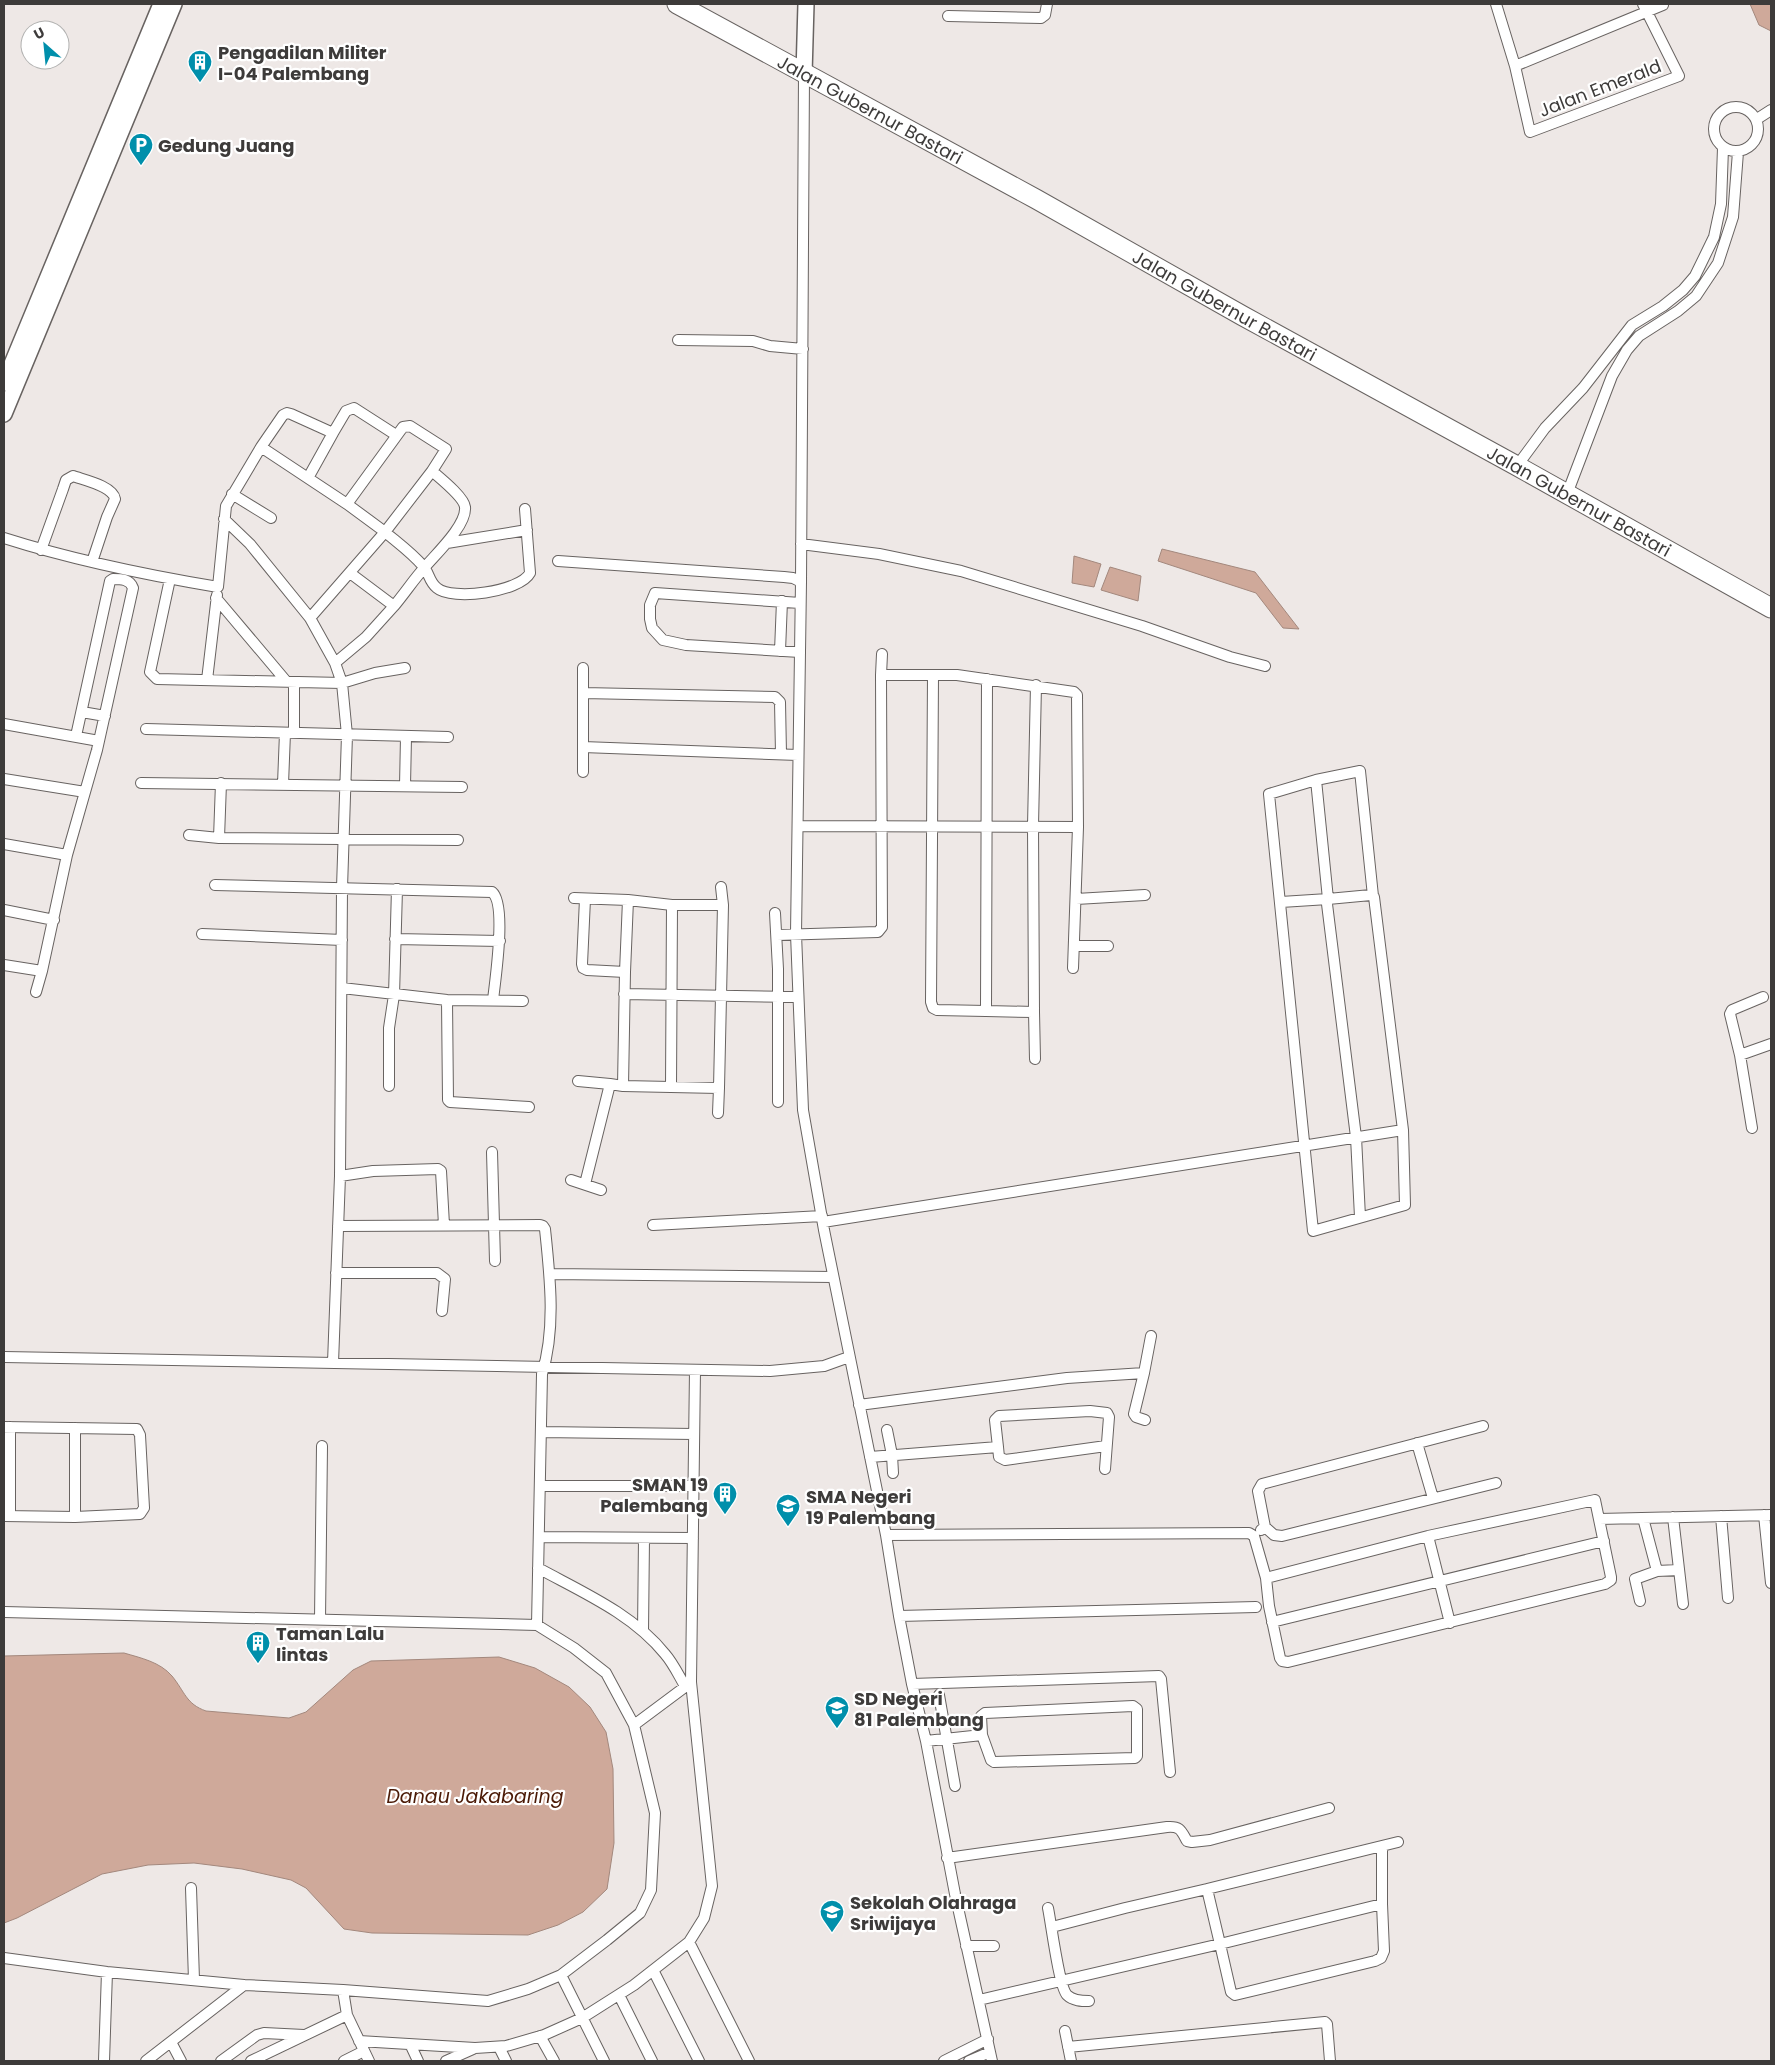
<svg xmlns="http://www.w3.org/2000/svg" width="1775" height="2065" font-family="Poppins,sans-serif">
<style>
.water{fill:#cfa99a;stroke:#a3887d}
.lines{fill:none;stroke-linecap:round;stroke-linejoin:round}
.street-casing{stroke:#686361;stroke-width:12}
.secondary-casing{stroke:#686361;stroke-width:18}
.highway-casing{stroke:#686361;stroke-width:21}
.street{stroke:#fff;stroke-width:10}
.secondary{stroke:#fff;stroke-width:15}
.highway{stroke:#fff;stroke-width:19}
.labels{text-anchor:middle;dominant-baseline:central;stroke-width:4.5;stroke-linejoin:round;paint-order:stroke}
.poi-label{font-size:18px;font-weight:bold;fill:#3d3b3a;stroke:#fff;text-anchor:start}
.street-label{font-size:18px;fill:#3d3b3a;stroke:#fff}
.water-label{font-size:19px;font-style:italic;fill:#4b1a06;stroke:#fff}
</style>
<rect width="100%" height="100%" fill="#eee8e6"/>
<path class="water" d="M1750,4H1771V31L1759,25Z
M1162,549L1255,572L1299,629L1283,628L1256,593L1158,561Z
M1074,556L1101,564L1094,587L1072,583Z
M1110,567L1141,576L1138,601L1101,590Z
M124,1653C141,1658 160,1662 172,1676C185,1692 186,1704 206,1711L289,1718L306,1712L353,1670L371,1661L499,1657L535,1668L569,1687L590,1707L606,1732L613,1769L614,1843L607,1889L583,1912L558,1925L528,1935L372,1933L344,1929L306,1888L291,1880L242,1869L194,1863L148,1865L102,1874L17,1918L4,1923V1656Z"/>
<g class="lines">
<defs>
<path id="street" d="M1496,4L1515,66L1530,132L1679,76L1643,4
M948,16L1041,18L1045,15L1047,4
M1515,66L1663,5
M804,74L801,582L796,934L803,1110L824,1230L886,1535L899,1616L912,1684L926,1741L955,1894L992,2061
M1714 129a22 22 0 1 1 44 0a22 22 0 1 1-44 0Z
M1757,119L1771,110
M678,340L753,341L770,346L803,349
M261,447L347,504
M1517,466L1545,428L1583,388L1632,325L1663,306L1683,290L1695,276L1714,237L1721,204L1723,148
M308,478L333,433
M232,494L271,518
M1567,494L1612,376L1627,350L1639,336L1678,311L1696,296L1718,263L1733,217L1738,152
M224,519L250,544L310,618L335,663L342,683L347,735L342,888L340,1176L333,1363
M4,538C73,560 146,575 218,587L226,506L261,447L283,415L287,413L291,414L333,433L346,411L354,408L396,435
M447,543L527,530
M801,544L879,554L961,571L1142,626L1230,657L1265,666
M41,550L63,489L66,480L73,476C84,480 113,486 115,499L107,517L92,562
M558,561L784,577L793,578L801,582
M170,579L150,672L157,679L342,683L375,673L405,668
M216,598L286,681
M394,606C405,593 414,579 425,567C436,554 467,525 465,507C464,497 440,478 432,471L385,532C398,543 412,553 423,566C429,572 429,582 437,588C452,601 520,592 530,573L525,509
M310,618L385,532L347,504L403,427L410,426L446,449L432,471
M780,651L782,601
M800,652L686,645L663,640L652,628L650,619V605L655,593L800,603
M335,663L366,637L394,606L350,573
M583,668V747L798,755
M881,675L882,654
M933,675L931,1002L933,1008L937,1010L986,1011L987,679
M207,680L217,595
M583,693L775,697L780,702L781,754
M82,712L105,716
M4,724L99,741
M146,729L448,737
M294,732V682
M583,772V747
M4,779L85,792
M1316,780L1360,771L1373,896
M141,783L462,787
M283,784L285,733
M405,786L406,737
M189,835L219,838L458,840
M219,838L221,783
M4,844L67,855L97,750L133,588C130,579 121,579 113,579L110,581L76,736
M215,885L492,892C507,904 495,981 493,1000
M574,898L628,900L625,972L623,1086L719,1088L723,905L721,887
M585,899L582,964L583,968L587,970L625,972
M1076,899L1145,895
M628,900L672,905L671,1087
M1281,902L1328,899L1316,780L1269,794L1313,1231L1405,1205L1403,1130L1374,897L1371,895L1328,899L1327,904L1356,1137L1360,1217
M672,905H723
M4,910L54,920
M775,913L778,969V1102
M202,934L342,940
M777,935L878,932L882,927L881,675H957L1074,692L1077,695L1078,827C984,826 891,826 798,826
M395,939L500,941
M1074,946H1108
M4,965L42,971L67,855
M1073,968L1078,827
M342,988L447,1000L523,1001
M36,992L42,971
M624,994L798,997
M1763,997L1732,1010L1730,1014L1740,1055L1771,1044
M447,1000L448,1100L450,1102L529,1107
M986,1011L1034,1012L1033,826L1036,685
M1034,1012L1035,1059
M1740,1055L1752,1128
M578,1081L610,1084
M389,1086V1028L394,995L397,889
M718,1113L719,1088
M492,1152L495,1261
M340,1176L373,1171L438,1169L441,1171L444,1225
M571,1180L601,1190
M585,1184L610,1084L623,1086
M823,1222L1403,1130
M653,1225L822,1216
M338,1226L540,1225L543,1226L545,1229C550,1277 556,1328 542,1374L537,1625
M336,1273H437L445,1279L442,1311
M550,1274L833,1277
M4,1357C259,1360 514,1366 770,1371L824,1366L849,1357
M1144,1373L1151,1336
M859,1405L1067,1378L1144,1373L1134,1414L1136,1417L1145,1420
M4,1427L137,1429L140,1435L144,1508L140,1514L75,1517L4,1516
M887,1430L892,1455L893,1473
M541,1432L694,1434
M1417,1443L1433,1498
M998,1447L999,1457L1005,1460L1106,1446
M870,1457L998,1447L995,1420L999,1416L1090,1411L1107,1413L1109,1417L1105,1469
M540,1486H693
M1764,1515L1771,1583
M10,1516V1427
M1721,1516L1728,1598
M75,1517V1428
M1673,1517L1683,1604
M1643,1518L1657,1571
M1599,1519L1771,1515
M1265,1527L1258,1491L1262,1484L1483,1426
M1261,1530L1265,1527L1274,1535L1282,1536L1496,1483
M886,1535L1249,1533L1254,1536L1266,1578L1428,1536L1595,1500L1611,1577V1580L1605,1584L1288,1662L1282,1661L1280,1658L1269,1606L1266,1578
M1428,1536L1450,1623
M539,1537L693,1538
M538,1568C582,1592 633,1614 665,1654C673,1663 679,1676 685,1686
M1640,1601L1635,1579L1657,1571L1679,1570
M4,1612L537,1625L574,1648L606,1673L634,1725L655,1813L651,1890L640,1913L607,1940L561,1975L528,1989L488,2001L343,1990L244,1985L107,1972L4,1958
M899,1616L1256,1607
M320,1620L322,1446
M1272,1622L1604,1541
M643,1631L644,1538
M912,1684L1159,1676L1161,1679L1170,1772
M939,1695L955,1786
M634,1725L689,1684
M926,1741L982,1735L981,1716L985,1713L1133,1706L1137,1709V1756L1135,1758L994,1762L991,1760L982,1735
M947,1858L1167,1827C1180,1826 1181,1830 1187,1841L1192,1842L1210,1840L1329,1808
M191,1888L194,1980
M1382,1904L1384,1951L1381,1958L1375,1961L1235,1995L1231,1992L1220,1944Z
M1382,1904V1846
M1048,1908C1051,1922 1059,1987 1067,1995C1073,2001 1082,2001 1089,2001
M1052,1927L1125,1908L1207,1889
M689,1942L749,2061
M966,1946H994
M653,1970L699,2061
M561,1975L604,2061
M343,1990L347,2015L369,2061
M619,1995L652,2061
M979,2000L1220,1944L1207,1889L1398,1842
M1065,2031L1071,2061
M540,2036L554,2061
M359,2041L475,2048L506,2046L544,2035L582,2018L634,1985L689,1942L704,1918L712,1886L691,1682L695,1370
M171,2042L181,2061
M411,2046L418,2061
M499,2047L506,2061
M1068,2047L1325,2022L1327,2024L1330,2061
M104,2061L107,1972
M146,2061L244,1985
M221,2061L257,2035L264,2033L304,2035
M251,2061L347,2015
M344,2061L364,2051
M446,2061L473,2049
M944,2061L988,2039
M969,2061L990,2052"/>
<path id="secondary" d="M804,74L806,4
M4,383L161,4
M4,414L174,4"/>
<g id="highway">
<path id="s1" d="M677,4L1036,199L1243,316L1517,466L1771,608"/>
</g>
</defs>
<use href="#street" class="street-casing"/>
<use href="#secondary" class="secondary-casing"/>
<use href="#highway" class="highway-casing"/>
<use href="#street" class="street"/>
<use href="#secondary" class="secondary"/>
<use href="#highway" class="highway"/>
</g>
<defs>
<symbol id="building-pin" viewBox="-11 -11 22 30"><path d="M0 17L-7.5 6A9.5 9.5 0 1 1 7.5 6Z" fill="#008fab" stroke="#fff"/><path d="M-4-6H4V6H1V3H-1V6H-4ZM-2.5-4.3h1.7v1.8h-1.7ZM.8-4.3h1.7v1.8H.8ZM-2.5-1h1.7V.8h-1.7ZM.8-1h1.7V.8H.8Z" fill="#fff"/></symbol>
<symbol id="parking-pin" viewBox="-11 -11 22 30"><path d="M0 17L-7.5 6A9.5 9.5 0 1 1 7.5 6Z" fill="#008fab" stroke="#fff"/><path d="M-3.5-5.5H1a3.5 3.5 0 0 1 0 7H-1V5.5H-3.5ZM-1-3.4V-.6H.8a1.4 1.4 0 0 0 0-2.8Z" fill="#fff"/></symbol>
<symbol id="school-pin" viewBox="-11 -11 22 30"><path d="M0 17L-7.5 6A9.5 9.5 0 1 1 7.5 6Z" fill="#008fab" stroke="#fff"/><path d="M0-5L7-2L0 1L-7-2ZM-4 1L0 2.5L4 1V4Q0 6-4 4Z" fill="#fff"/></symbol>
</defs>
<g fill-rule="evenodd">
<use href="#building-pin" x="186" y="48" width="28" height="38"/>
<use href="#parking-pin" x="127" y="131" width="28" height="38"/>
<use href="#building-pin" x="711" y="1480" width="28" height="38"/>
<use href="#school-pin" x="774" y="1492" width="28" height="38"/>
<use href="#building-pin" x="244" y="1629" width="28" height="38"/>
<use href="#school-pin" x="823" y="1694" width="28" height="38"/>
<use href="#school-pin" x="818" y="1898" width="28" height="38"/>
</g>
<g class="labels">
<g class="poi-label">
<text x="218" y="52">Pengadilan Militer<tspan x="218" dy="21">I-04 Palembang</tspan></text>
<text x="158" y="145">Gedung Juang</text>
<text x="708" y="1484" text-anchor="end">SMAN 19<tspan x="708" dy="21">Palembang</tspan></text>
<text x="806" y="1496">SMA Negeri<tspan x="806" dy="21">19 Palembang</tspan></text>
<text x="276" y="1633">Taman Lalu<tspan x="276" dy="21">lintas</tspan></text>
<text x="854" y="1698">SD Negeri<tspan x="854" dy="21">81 Palembang</tspan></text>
<text x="850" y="1902">Sekolah Olahraga<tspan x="850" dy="21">Sriwijaya</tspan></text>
</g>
<g class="street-label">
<text transform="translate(1600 88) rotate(-21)">Jalan Emerald</text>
<text stroke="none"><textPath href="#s1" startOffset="220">Jalan Gubernur Bastari</textPath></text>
<text stroke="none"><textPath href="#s1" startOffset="625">Jalan Gubernur Bastari</textPath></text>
<text stroke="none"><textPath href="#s1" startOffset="1030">Jalan Gubernur Bastari</textPath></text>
</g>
<g class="water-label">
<text x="475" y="1796">Danau Jakabaring</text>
</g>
</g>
<rect width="1775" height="2065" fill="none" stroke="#3d3b3a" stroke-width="10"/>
<g transform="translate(45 45) rotate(333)"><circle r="24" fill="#ffffff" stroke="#b1b1b0"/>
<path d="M0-4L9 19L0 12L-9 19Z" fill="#008fab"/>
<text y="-8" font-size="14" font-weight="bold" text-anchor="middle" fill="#3d3b3a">U</text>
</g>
</svg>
